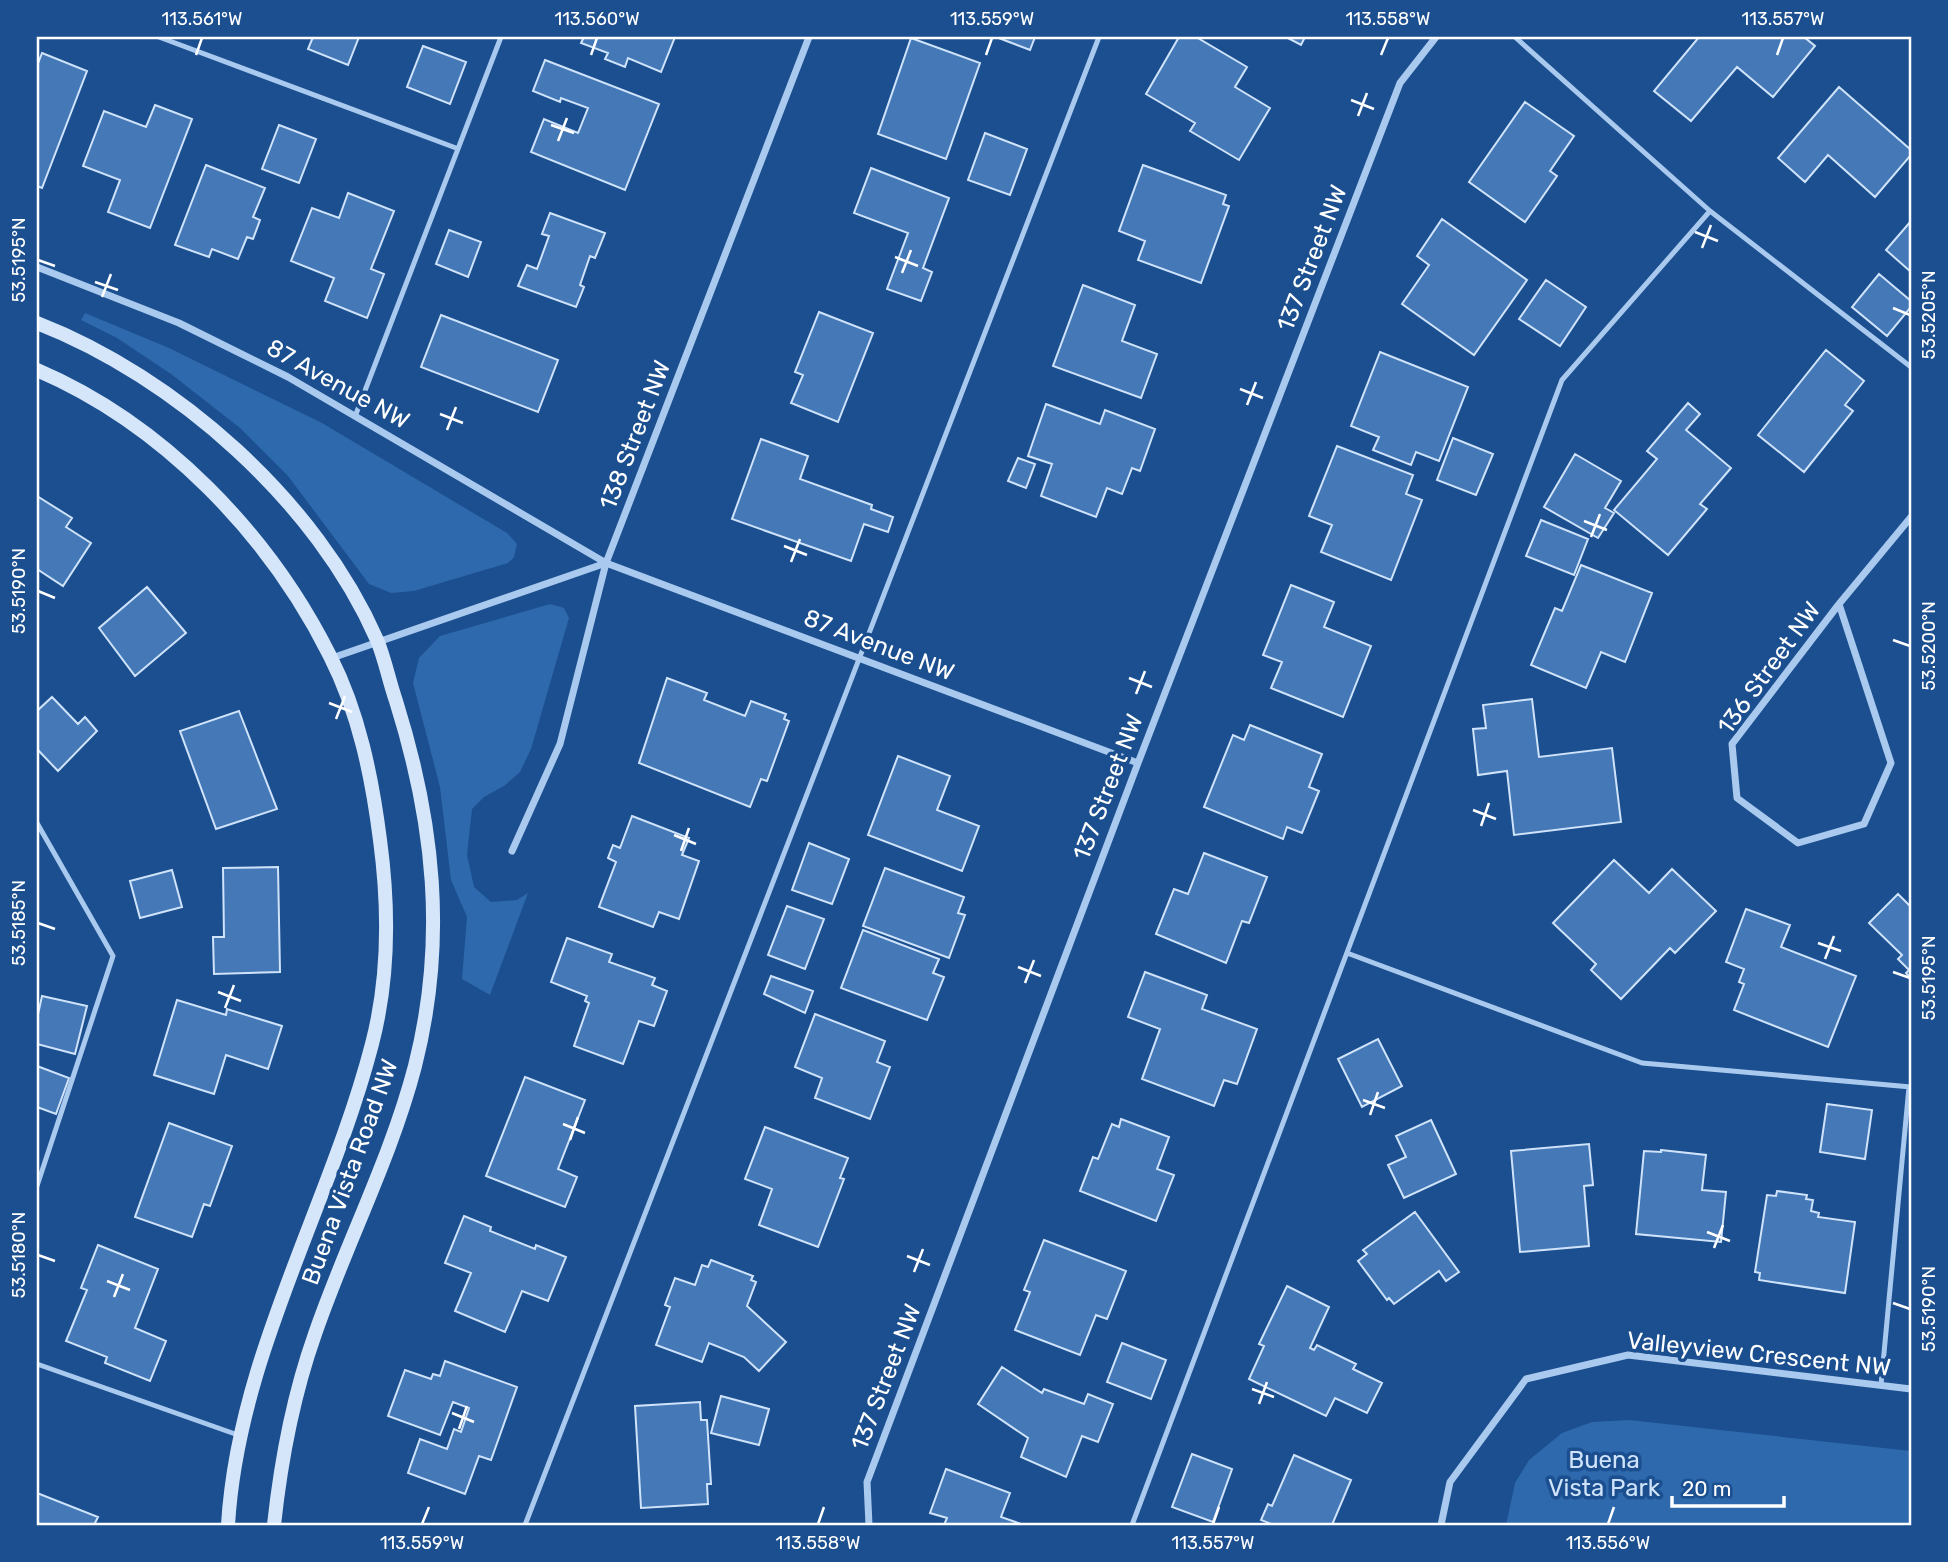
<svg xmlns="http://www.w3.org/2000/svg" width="1948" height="1562" font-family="Rubik,sans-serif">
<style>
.green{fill:#2e69ad}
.building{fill:#4478b7;stroke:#cfe3fa;stroke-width:2}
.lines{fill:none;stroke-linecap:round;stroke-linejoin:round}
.lane{stroke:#a9c9ee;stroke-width:5}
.street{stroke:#a9c9ee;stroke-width:7}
.secondary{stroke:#d6e6fa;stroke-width:14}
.ticks{fill:none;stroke:#fff;stroke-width:2.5}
.labels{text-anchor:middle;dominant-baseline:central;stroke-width:7;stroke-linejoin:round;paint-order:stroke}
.street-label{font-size:24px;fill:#fff;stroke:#1b4f8f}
.park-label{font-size:24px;fill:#cfe3fa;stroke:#1b4f8f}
.neatline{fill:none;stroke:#fff;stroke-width:2.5}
.ticks-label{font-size:18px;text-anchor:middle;fill:#fff}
</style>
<rect width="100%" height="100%" fill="#1b4f8f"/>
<path class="green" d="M85,313L169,348L322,423L507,533L517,544L514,557L508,563L414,591L391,593L369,584L288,476L240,428L171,374L117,338L81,320Z
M550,604L564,608L569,618L531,749L520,772L504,786L484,797L472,809L467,855L474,887L491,902L517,900L528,893L490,995L462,979L467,917L451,880L440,787L413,683L419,658L440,636Z
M1629,1420L1911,1451V1525H1506L1515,1483L1529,1460L1562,1433L1592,1422Z"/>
<path class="building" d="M313,37H359L348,65L308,49Z
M584,37H675L661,72L628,58L625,67L605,59L608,53L581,43Z
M996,37H1035L1030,50Z
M1179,37H1196L1247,67L1235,87L1270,108L1239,160L1190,131L1195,123L1146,94Z
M1286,37H1305L1301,45Z
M1699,37H1804L1815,46L1773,97L1737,67L1691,121L1654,91Z
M911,38L980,63L946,159L878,134Z
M423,46L466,62L450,104L407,87Z
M42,53L87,71L42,188L37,186V66Z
M545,60L659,104L625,190L531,152L544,119L578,133L588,108L561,98L560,102L533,91Z
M1839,87L1911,150V155L1875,197L1828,155L1805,182L1778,158Z
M1525,102L1574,136L1550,171L1557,176L1525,222L1469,182Z
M155,105L192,119L150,228L108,212L120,180L83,166L104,111L146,127Z
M279,125L316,139L299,183L262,169Z
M985,133L1027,149L1010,195L968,180Z
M206,165L265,188L253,217L260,220L253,239L247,237L238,259L212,249L209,257L175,245Z
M1143,165L1226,195L1223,204L1229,206L1201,283L1138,260L1145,241L1119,231Z
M871,168L949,198L923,268L932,272L921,301L887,289L908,233L854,213Z
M348,193L394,211L371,269L384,274L367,318L325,301L334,278L291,261L312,208L339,218Z
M550,213L605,233L595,258L590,256L580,285L584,287L576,307L518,286L527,265L537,269L549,236L542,234Z
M1442,219L1527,280L1474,355L1402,304L1429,265L1417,256Z
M1911,221V272L1886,250Z
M449,230L481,242L468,277L436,264Z
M1879,274L1911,301V307L1887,336L1852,307Z
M1546,280L1586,307L1560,346L1519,319Z
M1083,285L1135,305L1122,341L1157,354L1141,398L1053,366Z
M819,312L873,333L838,422L791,403L803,375L795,372Z
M441,315L558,360L538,412L421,367Z
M1826,350L1864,381L1845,405L1853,411L1804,472L1758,435Z
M1380,352L1468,387L1439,461L1416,452L1411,465L1373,450L1379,437L1351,426Z
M1688,403L1700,414L1686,430L1731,468L1700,504L1707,509L1668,555L1614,510L1657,459L1647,451Z
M1046,404L1100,424L1105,410L1155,429L1140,471L1132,468L1122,494L1107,488L1096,517L1041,496L1052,464L1028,456Z
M1453,438L1493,454L1476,495L1437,480Z
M761,439L808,456L800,479L872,505L871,509L893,517L888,532L864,524L851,561L732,519Z
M1337,446L1413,475L1406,494L1422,500L1391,580L1321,552L1332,525L1309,516Z
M1575,454L1621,481L1605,508L1614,513L1598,538L1544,507Z
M1018,458L1035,464L1026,488L1008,481Z
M37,496L72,518L66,527L91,543L63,586L37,569Z
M1541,520L1588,539L1574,575L1526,556Z
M1581,565L1652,593L1625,662L1601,652L1586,688L1531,665L1555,608L1562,611Z
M1291,585L1334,602L1324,627L1371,646L1343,717L1271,688L1282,662L1263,655Z
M147,587L186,633L135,676L99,628Z
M667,678L707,693L704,700L745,716L751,701L786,714L784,719L789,721L767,781L761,779L750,807L639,763Z
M52,697L78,724L85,717L97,731L58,771L37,749V711Z
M1532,699L1539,757L1612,748L1621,822L1514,835L1507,771L1478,775L1473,729L1486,728L1483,705Z
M239,711L277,809L216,829L180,731Z
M1250,725L1322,754L1309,787L1319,791L1302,833L1287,827L1283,839L1204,807L1233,735L1244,740Z
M898,756L950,776L937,810L979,826L962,871L868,835Z
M632,816L689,838L682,855L699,861L679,919L659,912L653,927L599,907L616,862L608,858L613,845L620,848Z
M809,843L849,859L832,904L792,890Z
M1204,853L1267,877L1249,923L1242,921L1226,963L1156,934L1174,889L1188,894Z
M1614,860L1649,893L1672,869L1716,911L1675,953L1670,948L1621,999L1591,970L1596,964L1553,923Z
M278,867L280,972L214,974L213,937H224L223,868Z
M885,868L964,897L958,913L965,915L949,958L863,926Z
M172,870L182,907L140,918L130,881Z
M1898,894L1911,907V979L1906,973L1909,970L1898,959L1902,955L1869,923Z
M787,906L824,919L805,969L768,955Z
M1746,909L1790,925L1781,947L1856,976L1828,1047L1734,1010L1744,984L1739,982L1744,969L1726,962Z
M863,930L939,959L933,973L944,977L927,1020L841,988Z
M567,938L612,954L609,962L655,978L652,985L667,991L654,1026L639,1021L623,1064L574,1046L589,1003L585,1001L587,996L551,982Z
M1145,972L1207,995L1202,1009L1257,1029L1237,1084L1224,1080L1214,1106L1142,1079L1160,1029L1128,1017Z
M771,976L813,991L805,1013L764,994Z
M42,996L87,1006L75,1054L37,1044V1019Z
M177,1000L226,1015L227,1009L282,1026L268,1069L226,1055L214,1094L154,1075Z
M815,1014L885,1041L877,1062L890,1067L870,1119L815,1098L822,1078L795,1067Z
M1378,1039L1402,1086L1362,1107L1338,1059Z
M37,1066L69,1078L56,1114L37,1107Z
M525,1077L585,1100L558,1169L577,1177L565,1207L486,1176Z
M1827,1104L1872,1110L1865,1159L1820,1152Z
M1121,1119L1169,1137L1157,1169L1174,1175L1156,1221L1080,1191L1093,1157L1098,1159L1112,1124L1119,1127Z
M1431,1120L1456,1174L1404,1198L1388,1165L1406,1157L1396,1136Z
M169,1123L232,1146L210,1206L204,1204L192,1237L135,1217Z
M765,1127L848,1158L840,1178L844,1179L818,1247L759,1225L772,1189L745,1179Z
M1589,1144L1593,1185L1584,1186L1589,1246L1520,1252L1511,1151Z
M1661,1150L1706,1155L1702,1190L1726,1192L1721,1242L1636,1234L1644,1151L1661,1152Z
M1777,1191L1807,1195L1806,1199L1813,1200L1811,1211L1819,1213L1818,1217L1855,1222L1845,1293L1759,1280L1760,1273L1755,1272L1767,1195L1776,1196Z
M1415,1212L1459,1272L1446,1281L1439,1271L1394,1304L1389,1298L1387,1300L1358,1261L1367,1254L1363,1250Z
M464,1216L491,1227L490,1231L535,1249L536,1245L566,1257L548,1301L522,1291L505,1332L455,1311L471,1273L445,1263Z
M1044,1240L1126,1271L1107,1319L1096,1315L1080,1355L1015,1330L1030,1292L1024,1290Z
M98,1245L158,1269L135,1328L166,1341L150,1381L105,1363L107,1357L66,1341L87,1290L81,1288Z
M711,1260L753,1276L751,1280L756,1282L747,1306L786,1342L759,1371L744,1357L709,1343L702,1362L656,1345L670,1307L665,1305L675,1278L695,1285L702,1265L708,1267Z
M1287,1286L1329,1307L1310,1348L1314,1350L1317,1345L1356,1364L1353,1369L1382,1383L1367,1413L1335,1398L1326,1416L1249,1379L1264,1346L1259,1344Z
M1122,1343L1166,1360L1151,1399L1107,1382Z
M445,1361L517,1387L491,1460L479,1456L465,1494L408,1473L420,1439L447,1449L454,1429L461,1432L469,1408L453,1402L440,1435L388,1416L405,1370L431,1379L433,1374L440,1376Z
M1002,1367L1042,1393L1044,1389L1084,1404L1088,1394L1113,1404L1098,1442L1082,1436L1066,1477L1021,1457L1028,1438L978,1404Z
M721,1396L769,1409L759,1445L711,1433Z
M700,1402L701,1420H707L711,1484H707L708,1504L641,1508L635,1406Z
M1192,1454L1232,1469L1213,1522L1172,1507Z
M1294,1455L1351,1480L1332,1525H1274L1261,1520L1268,1504L1272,1506Z
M946,1469L1010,1493L1001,1517L1024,1525H944L947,1518L930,1513Z
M37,1493L98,1517L94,1525H37Z"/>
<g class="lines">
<path class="lane" d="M159,37L456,148
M1710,211L1911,367
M356,414L501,37
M37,823L113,956L37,1186
M1347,953L1642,1063L1911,1087
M37,1364L238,1435
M1881,1385L1909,1087
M525,1525L1099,37
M1132,1525L1562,380L1710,211L1515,37"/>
<path class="street" d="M37,267L179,323L288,377L606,563L1138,763
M1839,604L1891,763L1864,824L1798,843L1737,798L1732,744L1839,604L1911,517
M332,658L606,563
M512,851L560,744L606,563L809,37
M869,1525L867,1482L1138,763L1400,83L1436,37
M1441,1525L1450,1482L1526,1379L1628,1355L1911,1389"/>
<path class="secondary" d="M37,323C176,377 317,502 377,640C385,659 389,681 396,701C434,822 447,940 415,1066C391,1158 346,1244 315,1334C293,1396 281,1460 274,1525
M37,370C163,424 269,534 330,656C359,713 372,777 380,840C389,907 389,979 372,1044C330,1206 238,1356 228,1525"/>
</g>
<path class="ticks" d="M196,55L202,38M591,55L597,38M986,55L992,38M1381,55L1388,38M1777,55L1783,38M1351,100L1374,109M1358,116L1367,93M551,125L574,133M558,141L567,118M1695,232L1718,241M1702,248L1711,225M895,257L918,266M38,260L55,266M902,273L911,250M95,282L118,290M102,297L111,274M1893,308L1910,315M1240,389L1263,398M1247,405L1256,382M440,414L463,423M447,430L456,407M1584,521L1607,530M1591,537L1600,514M784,546L807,555M791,562L800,539M38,591L55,598M1893,640L1910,646M1129,678L1152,687M1136,694L1145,671M329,703L352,712M336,719L345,696M1473,810L1496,819M1481,826L1489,803M674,835L696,844M681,851L689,828M38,923L55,929M1818,943L1841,951M1825,959L1834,936M1018,967L1041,976M1893,972L1910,978M1025,983L1034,960M218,992L241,1001M225,1008L234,985M1363,1100L1385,1108M1370,1115L1378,1092M563,1124L585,1133M570,1140L578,1117M1707,1232L1730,1241M1714,1248L1723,1225M38,1255L55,1261M907,1256L930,1265M914,1272L923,1249M107,1281L130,1290M114,1297L123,1274M1893,1303L1910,1309M1252,1389L1274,1397M1259,1404L1267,1382M452,1413L474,1422M459,1429L467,1406M422,1524L429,1507M818,1524L824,1507M1213,1524L1219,1507M1608,1524L1614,1507"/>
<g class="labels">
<g class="street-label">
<text transform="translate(1312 258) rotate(-69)">137 Street NW</text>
<text transform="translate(338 384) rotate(29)">87 Avenue NW</text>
<text transform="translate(635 435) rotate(-69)">138 Street NW</text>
<text transform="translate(879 645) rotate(21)">87 Avenue NW</text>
<text transform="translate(1769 668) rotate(-54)">136 Street NW</text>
<text transform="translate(1108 787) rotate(-69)">137 Street NW</text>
<text transform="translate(350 1172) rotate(-70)">Buena Vista Road NW</text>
<text transform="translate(1759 1354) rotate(6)">Valleyview Crescent NW</text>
<text transform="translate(886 1377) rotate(-69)">137 Street NW</text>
</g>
<g class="park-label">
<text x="1604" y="1460">Buena<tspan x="1604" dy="28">Vista Park</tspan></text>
</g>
</g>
<rect width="1948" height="1562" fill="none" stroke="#1b4f8f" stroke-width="77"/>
<path d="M1672 1496v10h112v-10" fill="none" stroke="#ffffff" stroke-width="3.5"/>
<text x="1682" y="1496" font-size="21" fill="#ffffff" stroke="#1b4f8f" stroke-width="5" paint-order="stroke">20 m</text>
<rect x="38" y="38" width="1872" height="1486" class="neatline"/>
<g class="ticks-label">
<text x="202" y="25">113.561°W</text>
<text x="597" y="25">113.560°W</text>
<text x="992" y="25">113.559°W</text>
<text x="1388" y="25">113.558°W</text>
<text x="1783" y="25">113.557°W</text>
<text transform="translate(19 260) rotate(-90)" y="6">53.5195°N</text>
<text transform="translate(1929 315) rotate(-90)" y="6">53.5205°N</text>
<text transform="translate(19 591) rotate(-90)" y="6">53.5190°N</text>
<text transform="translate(1929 646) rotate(-90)" y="6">53.5200°N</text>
<text transform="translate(19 923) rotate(-90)" y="6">53.5185°N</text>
<text transform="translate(1929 978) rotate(-90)" y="6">53.5195°N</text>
<text transform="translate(19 1255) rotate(-90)" y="6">53.5180°N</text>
<text transform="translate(1929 1309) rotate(-90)" y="6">53.5190°N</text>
<text x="422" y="1549">113.559°W</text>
<text x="818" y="1549">113.558°W</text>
<text x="1213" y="1549">113.557°W</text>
<text x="1608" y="1549">113.556°W</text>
</g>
</svg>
